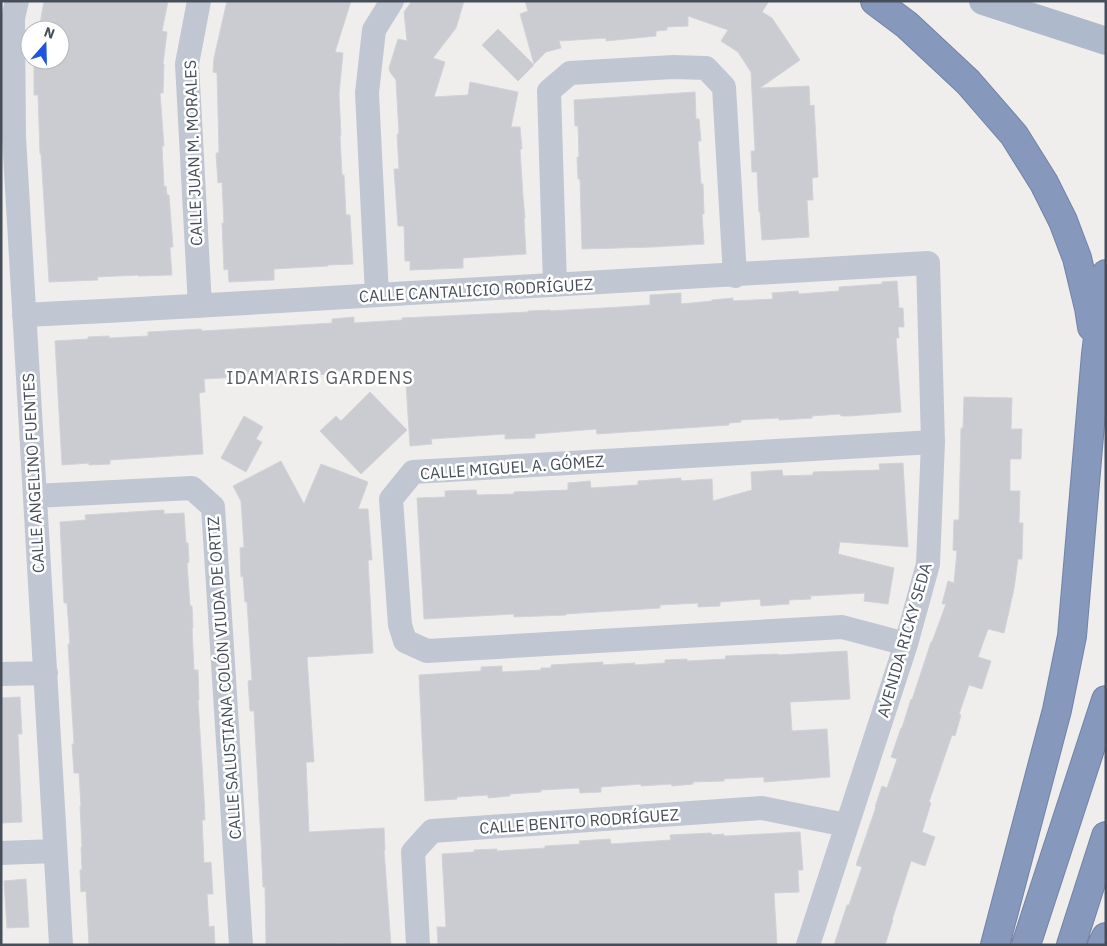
<svg xmlns="http://www.w3.org/2000/svg" width="1107" height="946" font-family="'IBM Plex Sans',sans-serif">
<style>
.building{fill:#caccd2;stroke:#d1d3d9}
.lines{fill:none;stroke-linecap:round;stroke-linejoin:round}
.highway-casing{stroke:#7283a7;stroke-width:30}
.minor{stroke:#c1c7d2;stroke-width:24}
.major{stroke:#aeb9cc;stroke-width:28}
.highway{stroke:#8698bb;stroke-width:28}
.labels{text-anchor:middle;dominant-baseline:central;stroke-width:5;stroke-linejoin:round;paint-order:stroke}
.street-label{font-size:16px;fill:#464e5a;stroke:#fff}
.neighbourhood-label{font-size:18px;letter-spacing:1px;fill:#5a5d62;stroke:#fff}
</style>
<rect width="100%" height="100%" fill="#f0eeed"/>
<path class="building" d="M44,1H168L162,31L167,32L163,64H164L163,93H160L164,146H162L164,187L166,186L167,195H169L173,247H170L172,275L138,276V275L97,277L98,280L49,282L41,154H40L38,95H34V63L60,64V30H39Z
M227,1H351L335,52L343,53L339,94L341,135L340,136L342,175H344L346,215H350L353,264L328,265V266L274,269V280L229,282L228,269L224,270L222,223H224L222,182L218,183L216,153H219L217,73L213,72L214,58Z
M412,1H464L456,28L433,58L445,62L434,97L468,95L470,82L518,92L511,127H520L522,149H520L523,197L525,218H524L526,254L463,258V268L410,270V261H405L404,226H398L394,169H399L397,134H399L396,80L390,72L389,68L398,39L407,41L404,12Z
M525,1H769L762,12L772,18L800,60L760,88L809,86L810,106L814,105L818,177L812,178L813,200H807L809,237L762,240L760,212H759L757,172H752L751,151H755L751,72L738,52L721,41L728,30L688,16V26L667,27V30L656,31V36L606,41V38L559,41L561,48L546,52L534,64L520,14L528,11Z
M498,29L534,65L518,81L482,45Z
M695,92L696,119H699L701,141H698L701,184H703L704,214H702L704,244L653,247L582,249L580,179H578L577,157H579L578,126H575L574,100Z
M897,281L899,308H903L904,327H898L899,338H896L901,412L850,416H841L840,414L812,416V418L779,420V418L741,420V422L729,423V425L597,434L596,429L535,434V438L505,439V434L431,439L432,444L410,446L405,368L330,371V374L275,377L274,375L204,379L205,392L199,393L203,454L110,460V464L89,465V463L62,465L55,341L88,339V337L109,336V338L148,336V332L201,329L202,331L332,323V319L354,317V323L402,320V318L528,312V311L550,310V311L620,307L650,305V295L681,293V304L712,301V300L733,298V301L773,299L772,293L798,291L799,294L839,291V287L882,284V282Z
M370,392L407,430L361,474L320,431L336,416L341,421Z
M964,397L1012,398L1011,429H1022L1021,459H1010V491H1020L1019,523H1023L1022,559H1018L1014,589L1004,633L988,629L978,657L991,661L982,689L969,685L959,714L961,715L955,736L952,735L929,802L931,803L922,832L935,837L925,866L911,861L892,920H893L885,945H834L847,905H849L862,867L856,865L876,807H875L882,786L887,788L897,759L891,757L901,728H902L911,699L912,700L931,642H932L946,604H942L948,581L954,583L957,551L953,550L954,520H959L961,428H963Z
M244,416L263,427L256,439L262,442L246,472L221,458Z
M281,461L304,504L321,464L368,482L358,509H368L372,560H368L373,653L307,657L314,762H306L309,832L384,828L385,850H384L391,945H343V943L313,945H266L265,887H263L261,842L254,711H250L248,681L252,680L247,602H245L243,576L241,577L240,548L244,547L241,501L233,486Z
M903,463L908,547L840,542L838,554L894,568L888,604L864,601L865,593L810,596L811,599L789,600V604L761,606L760,599L720,602V606L698,607V603L660,605V608L566,614V615L514,617V614L424,619L417,498L445,497V491L476,490L477,495L514,494V492L568,490V483L590,481L591,488L638,485V481L681,478V481L712,479L713,501L752,490L751,472L782,470L783,476L813,475V472L880,470L879,464Z
M164,510V514L184,513L186,543H188L189,562L187,563L190,606H192L193,628H192L194,670H198L199,700H198L204,797L205,820H202L204,863L211,862L213,894H207L209,927L214,926L215,945H89L86,891L81,892L80,870H82L81,847H82L80,806H81L79,773H74L72,744H74L68,644H70L67,603H64L60,522L86,520L85,515Z
M847,651L850,699L790,702L792,731L827,729L830,777L764,782V777L724,779V781L693,782V784L672,786L671,784L641,786V784L601,787V792L580,793L579,788L541,790V792L510,794V796L488,798V795L457,797V799L425,801L419,675L481,671V667L502,666V672L541,670V668H551V665L603,662V665L635,663V665L665,663V660L687,659V661L726,659L725,656L778,654V655Z
M20,697L22,734H18L22,822L1,823V698Z
M800,832L803,870H798L799,892L774,893L777,945H438L437,927H446L442,854L474,852V850L497,849V851L545,848V846L580,844L579,841L610,839L611,844L671,840L670,835L711,833L712,835L724,834V836Z
M26,879L29,927L7,928L4,881Z"/>
<g class="lines">
<defs>
<path id="highway" d="M875,1L907,25L968,82L1014,135L1044,183L1063,221L1077,258L1089,308L1092,327
M995,945L1057,710L1072,636L1096,354L1106,274
M1026,945L1106,700
M1071,945L1106,836
M1102,945L1106,937"/>
</defs>
<use href="#highway" class="highway-casing"/>
<path class="minor" d="M17,1L13,18L14,137L61,945
M199,1L187,64L200,306
M555,285L549,91L570,73L673,67L706,68L724,87L735,276
M377,295L367,93L374,30L392,1
M24,315C153,309 281,301 410,293C583,284 756,274 928,263L933,442L928,564L906,644L808,945
M35,496L192,488L213,507L241,945
M906,644L842,627L427,651L405,641L400,625L391,499L413,472L933,442
M1,674L46,673
M1,853L55,851
M418,945L413,852L432,831L762,808L846,825"/>
<path class="major" d="M983,1L1106,41"/>
<use href="#highway" class="highway"/>
</g>
<g class="labels">
<g class="street-label">
<text transform="translate(193 153) rotate(-92)">CALLE JUAN M. MORALES</text>
<text transform="translate(476 290) rotate(-3)">CALLE CANTALICIO RODRÍGUEZ</text>
<text transform="translate(512 467) rotate(-4)">CALLE MIGUEL A. GÓMEZ</text>
<text transform="translate(33 473) rotate(-93)">CALLE ANGELINO FUENTES</text>
<text transform="translate(904 640) rotate(-74)">AVENIDA RICKY SEDA</text>
<text transform="translate(224 678) rotate(-94)">CALLE SALUSTIANA COLÓN VIUDA DE ORTIZ</text>
<text transform="translate(579 821) rotate(-4)">CALLE BENITO RODRÍGUEZ</text>
</g>
<g class="neighbourhood-label">
<text x="320" y="377">IDAMARIS GARDENS</text>
</g>
</g>
<rect width="1107" height="946" fill="none" stroke="#464e5a" stroke-width="5"/>
<g transform="translate(45 45) rotate(20)"><circle r="24" fill="#ffffff" stroke="#b5b8bd"/>
<path d="M0-4L9 19L0 12L-9 19Z" fill="#1f56d9"/>
<text y="-8" font-size="14" font-weight="bold" text-anchor="middle" fill="#464e5a">N</text>
</g>
</svg>
